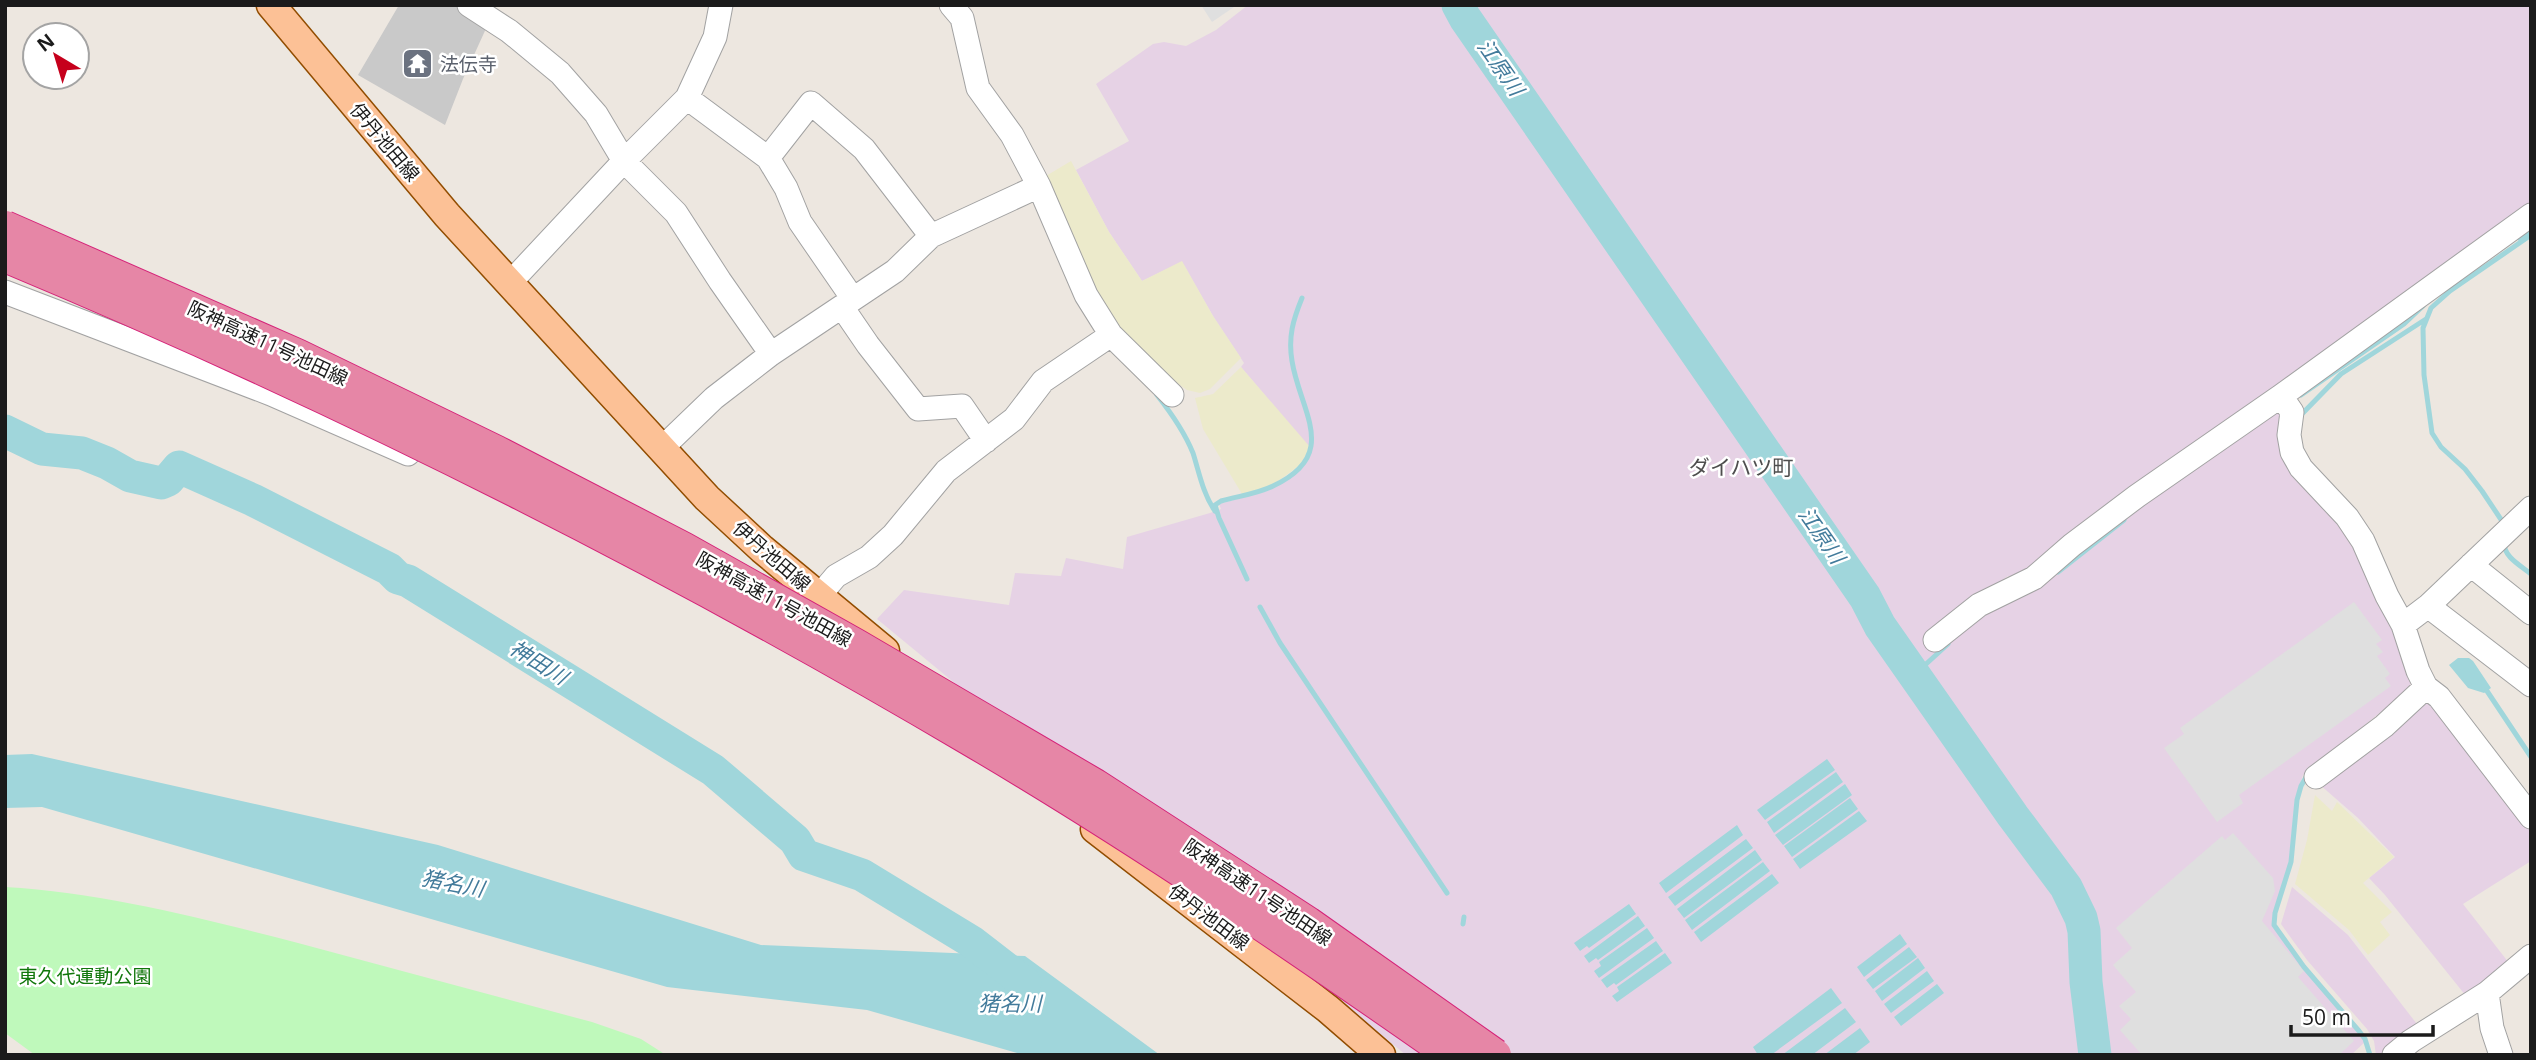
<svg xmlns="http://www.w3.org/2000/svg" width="2536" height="1060" font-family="'Open Sans','Noto Sans JP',sans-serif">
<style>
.industrial{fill:#e6d2e5}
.religious{fill:#c9c9c9}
.farmland{fill:#eceacb}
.park{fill:#bff9bb}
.parking{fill:#dfdfdf}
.water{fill:#a0d6db}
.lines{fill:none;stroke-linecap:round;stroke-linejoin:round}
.stream{stroke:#a0d6db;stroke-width:5}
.river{stroke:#a0d6db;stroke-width:33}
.minor-casing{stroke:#a2a2a2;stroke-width:25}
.major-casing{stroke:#924d00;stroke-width:31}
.minor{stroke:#fff;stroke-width:23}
.major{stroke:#fcc196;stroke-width:28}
.highway-bridge-casing{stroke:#d52379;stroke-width:34;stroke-linecap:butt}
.highway-bridge{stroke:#e686a6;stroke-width:32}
.labels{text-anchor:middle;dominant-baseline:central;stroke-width:5;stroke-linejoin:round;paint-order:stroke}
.worship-label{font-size:19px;fill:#5b616d;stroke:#fff;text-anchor:start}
.street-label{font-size:19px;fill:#1b1b1b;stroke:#fff}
.park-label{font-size:19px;fill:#11770b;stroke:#fff}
.water-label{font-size:21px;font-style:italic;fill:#427b9b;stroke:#fff}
.neighbourhood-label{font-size:21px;fill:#4e4e4e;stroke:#fff}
</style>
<rect width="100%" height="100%" fill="#ede7e0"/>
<path class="industrial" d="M1248,5H2531V204L2056,543L2058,547L2013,583L2008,576L1925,635L1981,611L2098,537L2280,407L2285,424L2346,527L2391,621L2412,680L2408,690L2303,775L2295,801L2289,862L2273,917V927L2365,1042L2351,1055H1406L877,619L904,590L1009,605L1015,573L1061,576L1066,558L1123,569L1127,537L1210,513L1221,509L1219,504L1267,491L1290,477L1308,460L1312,451L1241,367L1244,363L1213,316L1182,262L1142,281L1109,232L1076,170L1129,141L1096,84L1153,44L1164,42L1186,46L1216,30Z
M2429,698L2531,825V861L2463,904L2509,963L2466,996L2385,895L2369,878L2395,857L2358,818L2319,784Z
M2292,887L2348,935L2420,1028L2383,1055H2376L2374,1041L2367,1029L2307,960L2281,924Z"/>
<path class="religious" d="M399,5H461L489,22L463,79L445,125L358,75Z"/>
<path class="farmland" d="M1071,161L1109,232L1142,281L1182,261L1213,316L1241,358L1210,389L1200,393L1187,390L1158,370L1113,330L1041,179Z
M1241,367L1310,447L1300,465L1281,479L1266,488L1242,494L1203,429L1195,398L1213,394Z
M2315,795L2332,811L2337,802L2394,857L2363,883L2392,912L2380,922L2390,935L2368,955L2349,930L2295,884L2307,840Z"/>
<path class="park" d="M5,887C105,893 201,918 298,943C396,969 494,996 592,1022L641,1039L666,1055H35L5,1033Z"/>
<path class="parking" d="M1201,5H1237L1212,22Z
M2354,602L2382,640L2376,644L2383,652L2377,656L2390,674L2385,678L2391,686L2239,795L2243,803L2217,822L2164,748L2184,734L2180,728Z
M2233,833L2273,878L2275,891L2262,921L2304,971L2298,977L2354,1041L2339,1055H2142L2120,1030L2131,1019L2119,1006L2136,992L2113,965L2132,948L2116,928L2222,836L2225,840Z"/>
<path class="water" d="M2458,658H2469L2473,661L2491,688L2484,693L2468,688L2449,665Z
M32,754L438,845L761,945L1025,956L1160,1055H1024L867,1010L667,987L42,807L5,808V755Z
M1827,759L1835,770L1765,820L1757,810Z
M1836,772L1843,782L1774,833L1767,822Z
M1845,784L1852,795L1783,845L1775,835Z
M1850,798L1858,809L1792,857L1784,846Z
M1859,811L1867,821L1800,869L1793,859Z
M1737,825L1743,835L1666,893L1659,883Z
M1746,839L1753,848L1675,906L1668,897Z
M1755,850L1762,860L1684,918L1677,909Z
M1763,862L1770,871L1692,930L1685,920Z
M1772,874L1779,883L1701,942L1694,932Z
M1629,904L1636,914L1589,948L1587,946L1580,951L1574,943Z
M1638,916L1645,926L1598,960L1596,958L1589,963L1584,956Z
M1647,928L1654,938L1599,978L1594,971L1601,966L1599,962Z
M1900,934L1907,944L1864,977L1857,967Z
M1656,941L1663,951L1616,985L1614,983L1607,988L1601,980Z
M1909,947L1917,957L1873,989L1866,980Z
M1665,953L1672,963L1617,1002L1612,996L1619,991L1617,987Z
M1918,958L1925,968L1882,1001L1875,991Z
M1927,971L1934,981L1891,1013L1884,1004Z
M1937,984L1944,993L1901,1026L1894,1017Z
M1831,988L1842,1003L1771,1055H1758L1753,1047Z
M1845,1008L1856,1022L1812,1055H1782Z
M1860,1028L1870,1042L1853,1055H1824Z"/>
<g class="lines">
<path class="stream" d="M2519,238L2531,229
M1157,395C1172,414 1184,431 1193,453C1199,472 1203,494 1215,511
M2301,395L2404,324L2423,306
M2299,417L2341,374L2426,319
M2504,524L2482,491L2465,469L2441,447L2432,433L2424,375L2423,328L2431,308L2450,291L2531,235
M2504,543C2504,557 2520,565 2531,574
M2058,572L2124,520
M1247,579L1219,518L1215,505L1221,501C1238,496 1257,494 1273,486C1341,454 1300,412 1292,361C1288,337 1293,320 1302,298
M1260,607L1280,643L1447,893
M1914,675L1948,644
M2487,691L2531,757
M2309,772L2301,786L2297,800L2291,862L2275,913L2274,925L2304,967L2359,1031L2365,1039L2370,1055
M1463,924L1464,917"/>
<path class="river" d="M1458,5L1465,18L1865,597L1880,626L2013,816L2066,887L2081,918L2084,931L2086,982L2095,1055
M5,431L42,449L82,453L107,463L130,476L161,483L168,480L179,467L253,500L389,569L398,578L408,581L713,770L795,840L804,855L862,875L972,942L1025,983"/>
<defs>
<path id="minor" d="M469,5L509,31L560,73L596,114L624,161L676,213L720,281L771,354
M951,5L962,18L978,88L1012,135L1039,186L1086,295L1111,335L1172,395
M687,98L768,158L786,188L800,222L853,299
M768,158L811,103L864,149L931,236
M509,284L624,161L687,98L715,37L721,5
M5,292L271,394L408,454
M842,307L868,345L918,409L962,406L986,441
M2281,396L2292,412L2289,435L2292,452L2301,468L2347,517L2363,541L2387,596L2403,625L2418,671L2426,687L2439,697L2531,817
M661,449L714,398L771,354L895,271L931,236L1039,186
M2471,565L2531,613
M819,596L836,576L869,557L893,535L946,471L1014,419L1043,381L1111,335
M2428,606L2531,685
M2403,625L2428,606L2531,508
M1935,640L1979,605L2034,578L2072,545L2137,496L2281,396L2531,215
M2316,777L2384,726L2426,687
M2487,993L2492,1028L2501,1055
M2394,1055L2411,1041L2487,993L2531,956"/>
<path id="major" d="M271,5L447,215L707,498L762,549L885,651
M1095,829L1328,1009L1381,1055"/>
</defs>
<use href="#minor" class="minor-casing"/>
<use href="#major" class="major-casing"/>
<use href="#minor" class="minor"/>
<use href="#major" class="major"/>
<defs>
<path id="highway-bridge" d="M5,227L297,355L497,452L683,548L856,645L1095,785L1308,923L1495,1055
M5,256C338,395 661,557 971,740C1136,837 1294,945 1451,1055"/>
</defs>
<use href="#highway-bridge" class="highway-bridge-casing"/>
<use href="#highway-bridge" class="highway-bridge"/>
</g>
<defs>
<symbol id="temple-square" viewBox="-11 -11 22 22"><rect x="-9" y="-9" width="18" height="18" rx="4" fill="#6b7280" stroke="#fff"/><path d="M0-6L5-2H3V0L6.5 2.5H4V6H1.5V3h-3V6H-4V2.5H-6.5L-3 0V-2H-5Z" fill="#fff"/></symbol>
</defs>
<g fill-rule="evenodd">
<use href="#temple-square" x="400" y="46" width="35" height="35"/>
</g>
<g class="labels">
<g class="worship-label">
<text x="440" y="64">法伝寺</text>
</g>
<g class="street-label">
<text transform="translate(385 142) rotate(50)">伊丹池田線</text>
<text transform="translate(268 343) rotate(25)">阪神高速11号池田線</text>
<text transform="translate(772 556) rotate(41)">伊丹池田線</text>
<text transform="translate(774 599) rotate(29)">阪神高速11号池田線</text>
<text transform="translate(1258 892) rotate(34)">阪神高速11号池田線</text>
<text transform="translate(1209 917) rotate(37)">伊丹池田線</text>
</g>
<g class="park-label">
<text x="85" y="976">東久代運動公園</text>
</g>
<g class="water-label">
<text transform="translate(1501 67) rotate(55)">江原川</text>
<text transform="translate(1822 535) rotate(55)">江原川</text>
<text transform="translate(539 662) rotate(32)">神田川</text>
<text transform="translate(453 883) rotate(11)">猪名川</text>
<text x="1010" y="1003">猪名川</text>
</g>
<g class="neighbourhood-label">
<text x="1741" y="467">ダイハツ町</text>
</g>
</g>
<rect width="2536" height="1060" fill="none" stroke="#1b1b1b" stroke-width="14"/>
<g transform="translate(56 56) rotate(322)"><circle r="33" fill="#ffffff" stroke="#a4a4a4" stroke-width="2"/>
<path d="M0-5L12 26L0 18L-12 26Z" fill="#c6001c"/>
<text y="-10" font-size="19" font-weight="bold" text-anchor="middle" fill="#1b1b1b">N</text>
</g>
<path d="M2291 1025v10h142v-10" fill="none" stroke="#1b1b1b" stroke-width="3.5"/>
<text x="2302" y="1025" font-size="21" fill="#1b1b1b" stroke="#ffffff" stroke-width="5" paint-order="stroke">50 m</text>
</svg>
